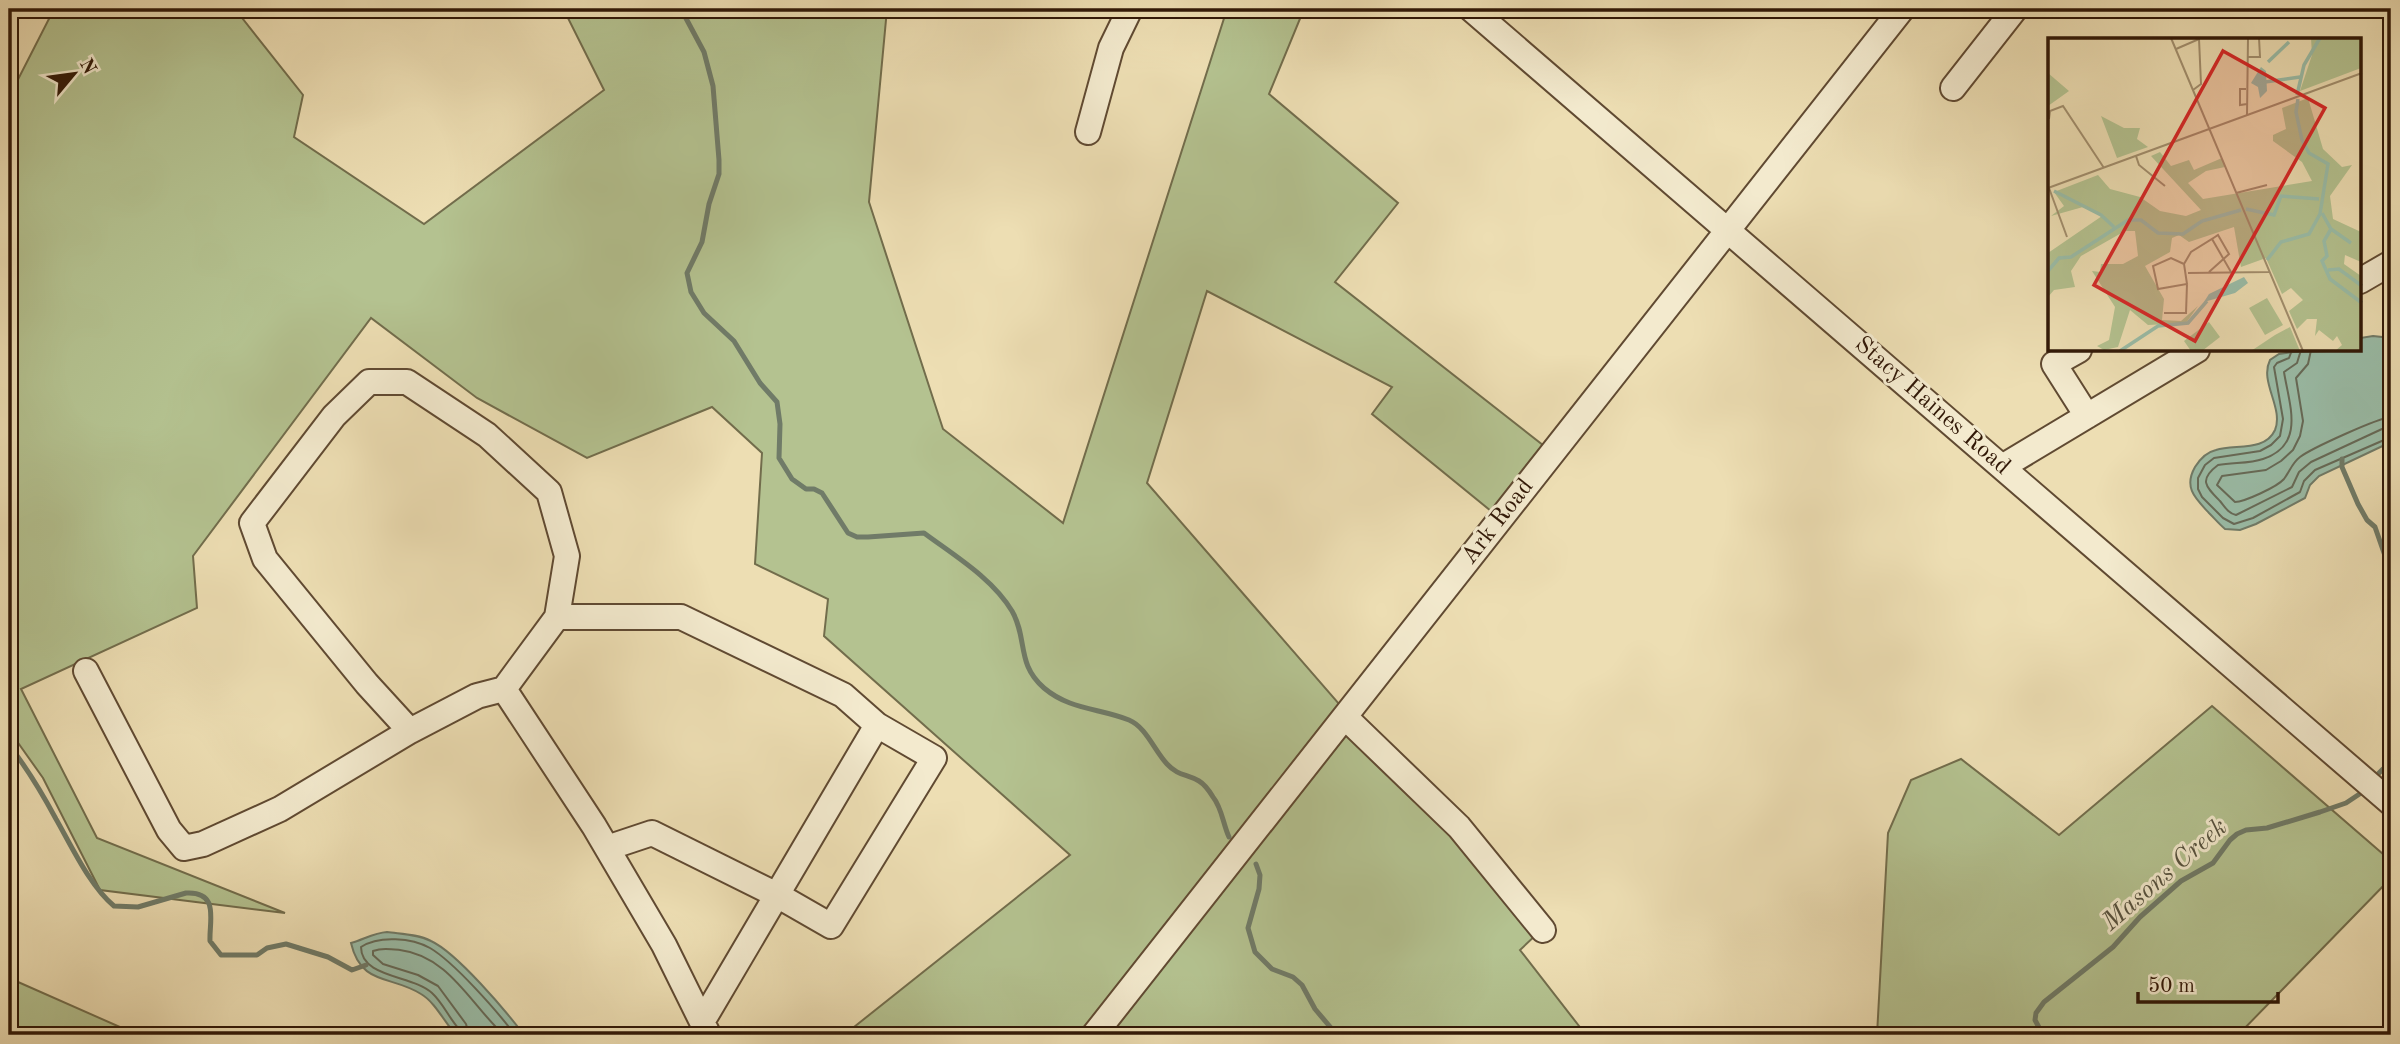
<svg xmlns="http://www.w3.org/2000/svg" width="2400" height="1044" font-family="'Old Standard TT',serif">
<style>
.green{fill:#b4c290;stroke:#726d4c;stroke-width:2}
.water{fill:#9abda8;stroke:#707b68;stroke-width:2}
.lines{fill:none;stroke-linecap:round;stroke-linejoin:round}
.shore{stroke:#666a58;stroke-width:2}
.stream{stroke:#707b68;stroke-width:5}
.minor-casing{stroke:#604a32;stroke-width:28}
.minor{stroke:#f3eace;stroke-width:24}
.labels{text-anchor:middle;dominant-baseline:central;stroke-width:6;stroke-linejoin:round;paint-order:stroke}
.street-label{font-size:24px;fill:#311807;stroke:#f3eace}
.water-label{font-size:26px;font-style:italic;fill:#56523f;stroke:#f3eace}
.inset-river{fill:none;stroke:#9abda8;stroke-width:3.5}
.inset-road{fill:none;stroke:#a28f6e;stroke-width:2}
.view{fill:#d62828;fill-opacity:0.15;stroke:#d62828;stroke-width:3.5}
.inset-edge{fill:none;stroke:#311807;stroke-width:3.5}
</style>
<rect width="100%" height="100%" fill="#eddeb3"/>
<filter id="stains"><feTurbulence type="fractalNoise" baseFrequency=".00286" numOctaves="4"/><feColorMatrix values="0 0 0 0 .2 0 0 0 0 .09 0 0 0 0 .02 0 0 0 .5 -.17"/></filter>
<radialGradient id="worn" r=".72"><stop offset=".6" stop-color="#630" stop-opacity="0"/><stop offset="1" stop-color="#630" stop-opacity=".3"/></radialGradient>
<path class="green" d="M54,9H235L303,95L294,137L424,224L604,90L564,10L560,9H887L869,202L943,429L1063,523L1227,9H1304L1269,94L1398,203L1335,282L1553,453L1502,520L1372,414L1392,387L1207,291L1147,483L1538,933L1520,950L1586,1035H844L1070,855L824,636L828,599L755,564L762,453L712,407L587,458L477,398L371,318L193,556L197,608L21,689L97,838L285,913L100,890L43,778L9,730V97Z
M2212,706L2391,861V878L2238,1035H1877L1888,833L1911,780L1961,759L2059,835Z
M9,978L138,1035H9Z"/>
<path class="water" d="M2373,336L2391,338V442L2319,476L2310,485L2305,498L2256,524L2240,530L2225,529C2219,524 2215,519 2209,513C2196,499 2183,488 2195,467C2200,459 2207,452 2216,450C2235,444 2265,452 2275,430C2284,408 2259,382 2270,360L2279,354L2293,352L2360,350V338Z
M387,932C401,934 418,934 431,941C457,953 506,1011 524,1035H456C445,1023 435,1002 421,994C391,975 361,986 351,943C363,940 373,933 387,932Z"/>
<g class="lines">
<path class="shore" d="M2292,350L2289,358L2277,363L2274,367L2283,419L2280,436L2271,445L2260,451L2214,458L2205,465L2198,478V489L2202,497L2223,518L2234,524L2253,518L2300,492L2304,481L2315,470L2391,437
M2301,350L2297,363L2284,372C2289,404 2306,445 2263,459C2249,464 2233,462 2218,465C2198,480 2206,487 2220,501C2225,507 2228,513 2236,515L2292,487L2299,472L2311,462L2382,429L2391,428
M2311,350L2308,364L2296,378L2303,421L2300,436L2293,450L2281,461L2266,470L2222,476L2217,485L2235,502C2244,502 2277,487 2284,479C2290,471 2292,463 2300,457C2312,448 2378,418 2391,417
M461,1035L459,1029C449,1018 443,1003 432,993C413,975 361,978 361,947C379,935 412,938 430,948C454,962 498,1012 515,1035
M469,1035L466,1024L438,986L418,975L383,964L373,955V951C382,948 390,949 400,950C449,956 471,1005 504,1035"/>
<path class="stream" d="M681,9L704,52L713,86L719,160V174L709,204L702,242L687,273L691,292L704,313L734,341L760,383L777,402L780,424L779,458L792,479L806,489H814L822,493L848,533L857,537H868L924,533C955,556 992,578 1012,611C1028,639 1016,664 1044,688C1070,710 1099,708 1129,720C1146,727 1154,750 1167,764C1178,776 1187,774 1199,781C1204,784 1210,792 1213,797C1222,808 1223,824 1229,837
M2342,459V467L2358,504L2367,520L2375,527L2391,573
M9,745C27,768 42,793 56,819C72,847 90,886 114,906L138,907L186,893C220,891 209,921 210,941L221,955H257L267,948L286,944L328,957L352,970L366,965
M2378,774L2383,769L2391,768
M1256,864L1260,875L1259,889L1248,928L1255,952L1272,969L1293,977L1302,985L1315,1009L1337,1035
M2043,1035L2035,1020L2036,1013L2044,1002L2113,947L2140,917L2181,881L2213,863L2230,840L2237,834L2246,830L2267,828L2320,812L2346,803L2361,793"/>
<defs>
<path id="minor" d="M1471,9L2391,803
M1953,88L2015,9
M1088,132L1111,48L1130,9
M2360,281L2391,263
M2079,350L2054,364L2087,416
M2002,467L2197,350
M557,617L567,556L549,492L487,435L407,382H369L334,416L252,523L265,559L367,684L410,731L477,696L504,689L557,617H681L843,695L877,725L702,1022
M86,671L169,830L184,848L203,844L280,809L410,731
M504,689L594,826L664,945L708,1034
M1345,717L1459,827L1543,930
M607,848L652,833L777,895L831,926L934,758L877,725
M1094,1035L1902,9"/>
</defs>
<use href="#minor" class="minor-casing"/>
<use href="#minor" class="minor"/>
</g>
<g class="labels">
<g class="street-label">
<text transform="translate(1932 406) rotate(41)">Stacy Haines Road</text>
<text transform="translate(1498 522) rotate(-52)">Ark Road</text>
</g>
<g class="water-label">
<text transform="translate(2165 875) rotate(-41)">Masons Creek</text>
</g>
</g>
<g transform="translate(2048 38)">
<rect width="313" height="313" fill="#eddeb3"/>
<path d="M263,0H313V30L252,53L264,17ZM0,35L21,53L0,68ZM260,60L275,111L294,129L304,127L282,158L285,181L313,194V224L297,217L296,226L313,238V313H287L294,307L289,298L285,303L271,292L267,298L269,281H259L249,291L241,273L255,262L243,250L234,256L218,220L193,229L186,189L141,204L131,197L124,200L122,214L97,228L116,261L114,282L133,283L150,268L138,285L100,287L82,272L70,309L56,312L49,308L61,302L67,269L44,233L52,234L53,226H75L90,218L87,193H77L33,218L23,233L27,249L6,252L0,259V215L54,178L35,169L3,178L16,168L6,154L50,137L62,151L92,159L112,173L138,178L153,172L103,118L112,114L123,128L141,122L146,132L174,120L177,129L158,133L140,145L155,161L264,143L254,124L225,103V97L238,91L234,70ZM53,78L76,90H92L89,101L100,109L69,120ZM219,260L235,287L217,297L201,270ZM161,284L172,299L154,313H143L136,303ZM242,289L252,313H203L227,297Z" fill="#b4c290"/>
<path d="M213,29L218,33L219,53L212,60L210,49L203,45ZM196,239L200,245L187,255L156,264L161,256Z" fill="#9abda8"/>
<path class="inset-river" d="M220,24L241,4M217,44L252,39M249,57L256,27L272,0M6,153L53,177L66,189M198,171L226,177L233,158L271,161M274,175L283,191L303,205M283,191L276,203L279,218L274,223L282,241L314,265M219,222L233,204L261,196L272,176L280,126L261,115L254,102L248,74L250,61M280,232L291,231L314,248M0,233L11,220L23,219L80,182H93L110,195L135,196L154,183L193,172M72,313L110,288L140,285L159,263"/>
<path class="inset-road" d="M123,0L255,313M128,11L151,1L153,46L145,52M200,19H212L211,0M198,51H192V67L199,66M199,77L200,0M1,81L2,73L15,68L56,130M88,118L91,127L117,148M0,150L314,35M1,150L19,199M188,155L219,147M136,226L123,220L105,228L110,251L139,246L136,226L143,214L164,201L183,234M161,234L181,216L170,197L164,201M140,235L221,234M116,275H138L139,246"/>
<path class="view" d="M175,13L277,70L147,303L46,247Z"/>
<rect width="313" height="313" class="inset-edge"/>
</g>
<rect width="2400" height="1044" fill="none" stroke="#eddeb3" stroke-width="35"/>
<rect x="10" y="10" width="2379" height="1023" fill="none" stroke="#311807" stroke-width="3.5"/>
<rect x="18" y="18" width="2365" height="1009" fill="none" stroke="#311807" stroke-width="2"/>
<g transform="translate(74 74) rotate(61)" stroke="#f3eace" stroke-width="5" paint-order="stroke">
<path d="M0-5L12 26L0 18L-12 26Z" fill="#311807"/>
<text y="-10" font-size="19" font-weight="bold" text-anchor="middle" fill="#311807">N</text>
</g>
<path d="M2138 992v10h140v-10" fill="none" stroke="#311807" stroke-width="3.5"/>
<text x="2148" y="992" font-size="21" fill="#311807" stroke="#f3eace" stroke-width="5" paint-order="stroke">50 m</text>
<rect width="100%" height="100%" filter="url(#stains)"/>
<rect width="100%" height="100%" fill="url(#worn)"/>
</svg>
